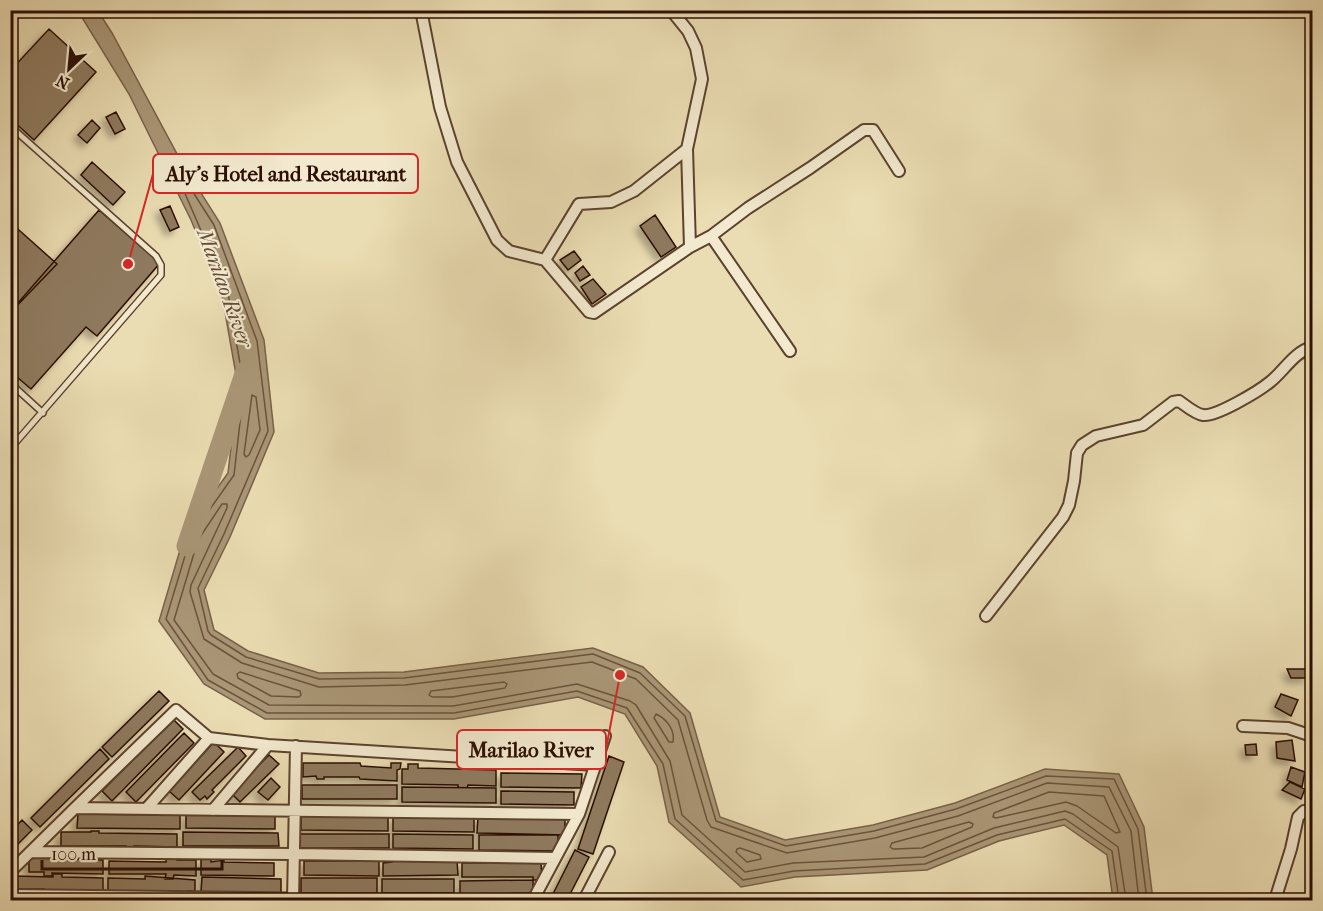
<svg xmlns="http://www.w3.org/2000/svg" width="1323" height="911" font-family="'IM FELL French Canon',serif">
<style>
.water{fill:#aa9777;stroke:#786148;stroke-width:1.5}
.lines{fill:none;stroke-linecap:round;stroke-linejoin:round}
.shore{stroke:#6b533c;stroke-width:1.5}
.river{stroke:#aa9777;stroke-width:21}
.building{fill:#8f7a5e;stroke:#2c0f02;stroke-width:1.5;filter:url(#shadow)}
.service-casing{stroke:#5c422e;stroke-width:8}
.minor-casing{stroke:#5c422e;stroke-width:14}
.service{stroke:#f2e9ce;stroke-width:5}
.minor{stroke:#f2e9ce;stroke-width:10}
.labels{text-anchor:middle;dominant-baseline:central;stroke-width:4.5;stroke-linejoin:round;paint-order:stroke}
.water-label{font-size:21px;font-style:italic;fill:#654c37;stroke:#f2e9ce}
.leader{fill:none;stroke:#d62828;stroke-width:2}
.callout-dot{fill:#d62828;stroke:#f2e9ce;stroke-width:2}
.callout{fill:#f2e9ce;stroke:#d62828;stroke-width:2}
.callout-label{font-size:21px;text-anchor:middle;font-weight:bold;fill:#2c0f02}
</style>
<defs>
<filter id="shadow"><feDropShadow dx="-5" dy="5" stdDeviation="3" flood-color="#0004"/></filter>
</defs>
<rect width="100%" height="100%" fill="#ebddb3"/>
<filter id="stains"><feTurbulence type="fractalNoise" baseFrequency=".00333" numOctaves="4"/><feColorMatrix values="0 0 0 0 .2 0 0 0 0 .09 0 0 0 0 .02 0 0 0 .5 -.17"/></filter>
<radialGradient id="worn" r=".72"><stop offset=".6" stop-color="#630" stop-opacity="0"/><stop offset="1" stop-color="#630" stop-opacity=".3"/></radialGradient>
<path class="water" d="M78,11H98L112,33L182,163L220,223L264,340L274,432L230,537L204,590L214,630L248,651L319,673L404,672L593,648L643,667L690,713L720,817L785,840L873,825L955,803L1045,769L1119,774L1144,827L1153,900H1113L1107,855L1064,825L999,841L927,870L795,877L741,887L669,822L657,766L625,714L578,697L454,719H265L204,684L159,621L185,533L228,473L238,386L222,295L191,220L129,94Z"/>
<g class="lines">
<path class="shore" d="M252,395L256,397L260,430L249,455L246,457L244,454Z
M240,672L300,691L301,695L299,697L271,696L238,678L237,674Z
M504,682L507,684L505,688L452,697H432L429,695L431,691Z
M656,714C667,719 675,730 673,742H669L654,718Z
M1049,792L1104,796L1120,832L1116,833L1077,806L1066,802L996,818L993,817L994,813Z
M969,822L973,824L972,827L922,848L893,849L890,847L892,843Z
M740,848L760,855L761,859L747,862L736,852L737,849Z
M1119,900L1112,851L1065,819L997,835L925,864L794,871L743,880L675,819L663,764L627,708L577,691L454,713H267L208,680L166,619L191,536L234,475L244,387L228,293L177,175H182L214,225L257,341L268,431L224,534L198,588L208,631L211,635L246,657L319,679L404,678L593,654L640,673L685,716L716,821L786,846L874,831L956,809L1046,776L1114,779L1138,829L1147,900
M1126,900L1118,847L1073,814L1065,811L994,828L924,857L793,863L745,872L682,815L670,761L636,705L630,701L577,684L453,706L269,705L213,674L174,620L198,540L222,504H227V508L191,585L190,592L204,639L242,663L319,687L405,685L592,662L636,679L678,720L707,820L711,827L787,853L875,838L958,816L1047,783L1109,787L1131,831L1139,900"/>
<path class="river" d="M187,546L246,371"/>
</g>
<path class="building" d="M49,29L96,72L34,140L10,118V71Z
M116,112L125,129L115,134L106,117Z
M92,120L100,128L87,143L78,135Z
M92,162L125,192L113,205L81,175Z
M170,206L179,227L170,231L160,210Z
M99,210L160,263L97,336L86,327L31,389L10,371V338L15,333L10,330V312Z
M655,215L676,247L661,257L640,226Z
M10,222L57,264L10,313Z
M574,251L581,260L568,270L560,260Z
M583,266L590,275L580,281L575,273Z
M593,279L606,294L592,304L581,287Z
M1287,669H1308V678H1291Z
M159,691L169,701L112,757L102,747Z
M1281,694L1298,700L1291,716L1275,707Z
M173,719L183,729L112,801L102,791Z
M184,733L194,743L136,802L126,792Z
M1292,740L1295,761L1277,758L1276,742Z
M214,742L224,752L179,800L169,791Z
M1256,744L1257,755H1246L1245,745Z
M238,747L246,756L212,790L214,792L207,799L205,796L200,800L192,792Z
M100,749L109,759L40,827L31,818Z
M269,755L279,764L240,802L231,793Z
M609,756L624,762L593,854L578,849Z
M303,763H360L361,766L391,768V763H401L400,769L397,770V781L360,779L359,777H324V779H317L316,776L303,777Z
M408,764H418V768L496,770V786L468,785L467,788H458V785L402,784V769H408Z
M1291,767L1305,772L1302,787L1287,780Z
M501,773L582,774L581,788L501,787Z
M271,778L280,787L268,800L258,792Z
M1290,782L1305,789L1301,799L1282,790Z
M302,785H397V799H302Z
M402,787L496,788V803L402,802Z
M501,791L574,792V805L501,804Z
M78,814L180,815V829L77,828Z
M186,814L275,815V829L186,828Z
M301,816L388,817V831L301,830Z
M393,816L474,817V832L393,831Z
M478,816L565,818V835L477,833Z
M22,820L32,830L10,852V832Z
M91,831H99V833L177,834V847L134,846V850H126V846H61V832H91Z
M183,832L278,833L279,846H183Z
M299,834H389V848H299Z
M393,834L473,835V849L393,848Z
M479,835H558V851L479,850Z
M575,850L589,857L567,900H550Z
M166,856H177V860H196V876L174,875L173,879H165L166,874H109V861L166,862Z
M29,858L103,860V874L52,873V876H44V872H29Z
M392,858H401V861H457L458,875L383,876V863L392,862Z
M201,859H211V862L224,860V862L274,863V876L201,875Z
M486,859H493V863L498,862V859L541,862L542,880H533V877H462V863H486Z
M304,861H379V876L304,875Z
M53,874H62V877L103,878V892L44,893V889H15V876L53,877Z
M145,876L195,880V891H187V895L108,891V878L145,879Z
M202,877L281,879V895H265V893L201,892Z
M301,878H377V893H301Z
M382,879H454V893H382Z
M533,880V893L460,895V881Z"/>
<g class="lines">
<defs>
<path id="service" d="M10,126L156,256L161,265V275L10,449
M10,383L43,413"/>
<path id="minor" d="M421,10L440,107L457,162L497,240L509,251L545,260L589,312L594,313L690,247L711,236L748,208L810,168L864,130H873L899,171
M671,10L688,31L696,48L702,79L687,149L690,247
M711,236L790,351
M545,260L579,204L611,202L634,191L687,149
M986,616L1063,517L1069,505L1074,481L1077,453L1082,445L1096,436L1143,425L1173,402L1179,401C1185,405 1195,414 1203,415C1216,417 1259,391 1270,382C1284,371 1294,352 1312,347
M1243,726L1288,728L1312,736
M75,808L579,814
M147,808L209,738
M213,810L268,745
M32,852L294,854L555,858
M10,872L75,808L176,710L209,738L268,745L596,765
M10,895L407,900
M293,900L296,746
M533,900L579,814L605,736
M584,900L609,852
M1275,900L1291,849L1298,817L1304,811H1312"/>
</defs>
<use href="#service" class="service-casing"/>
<use href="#minor" class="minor-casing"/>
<use href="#service" class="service"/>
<use href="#minor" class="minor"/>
</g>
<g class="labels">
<g class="water-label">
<text transform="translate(225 288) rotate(70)">Marilao River</text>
</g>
</g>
<path class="leader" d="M128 264L153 174M620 675L606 749"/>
<g class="callout-dot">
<circle cx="128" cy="264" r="6"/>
<circle cx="620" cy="675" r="6"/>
</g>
<g class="callout">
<rect x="153" y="154" width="265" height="39" rx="6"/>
<rect x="457" y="730" width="149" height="39" rx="6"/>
</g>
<g class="callout-label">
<text x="286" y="181">Aly's Hotel and Restaurant</text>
<text x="531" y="757">Marilao River</text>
</g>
<rect width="1323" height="911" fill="none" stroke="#ebddb3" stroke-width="36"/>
<rect x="12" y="12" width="1299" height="887" fill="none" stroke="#2c0f02" stroke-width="3"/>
<rect x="18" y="18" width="1287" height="875" fill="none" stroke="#2c0f02" stroke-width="1.5"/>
<g transform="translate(69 69) rotate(206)" stroke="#f2e9ce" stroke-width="4.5" paint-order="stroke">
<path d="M0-4.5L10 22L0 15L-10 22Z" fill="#2c0f02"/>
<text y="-9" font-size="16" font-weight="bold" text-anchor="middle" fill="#2c0f02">N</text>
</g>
<path d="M42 860v9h180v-9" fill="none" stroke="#2c0f02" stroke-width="3"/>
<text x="51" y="860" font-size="18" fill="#2c0f02" stroke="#f2e9ce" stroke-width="4.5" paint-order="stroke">100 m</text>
<rect width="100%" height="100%" filter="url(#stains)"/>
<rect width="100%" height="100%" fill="url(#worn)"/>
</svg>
